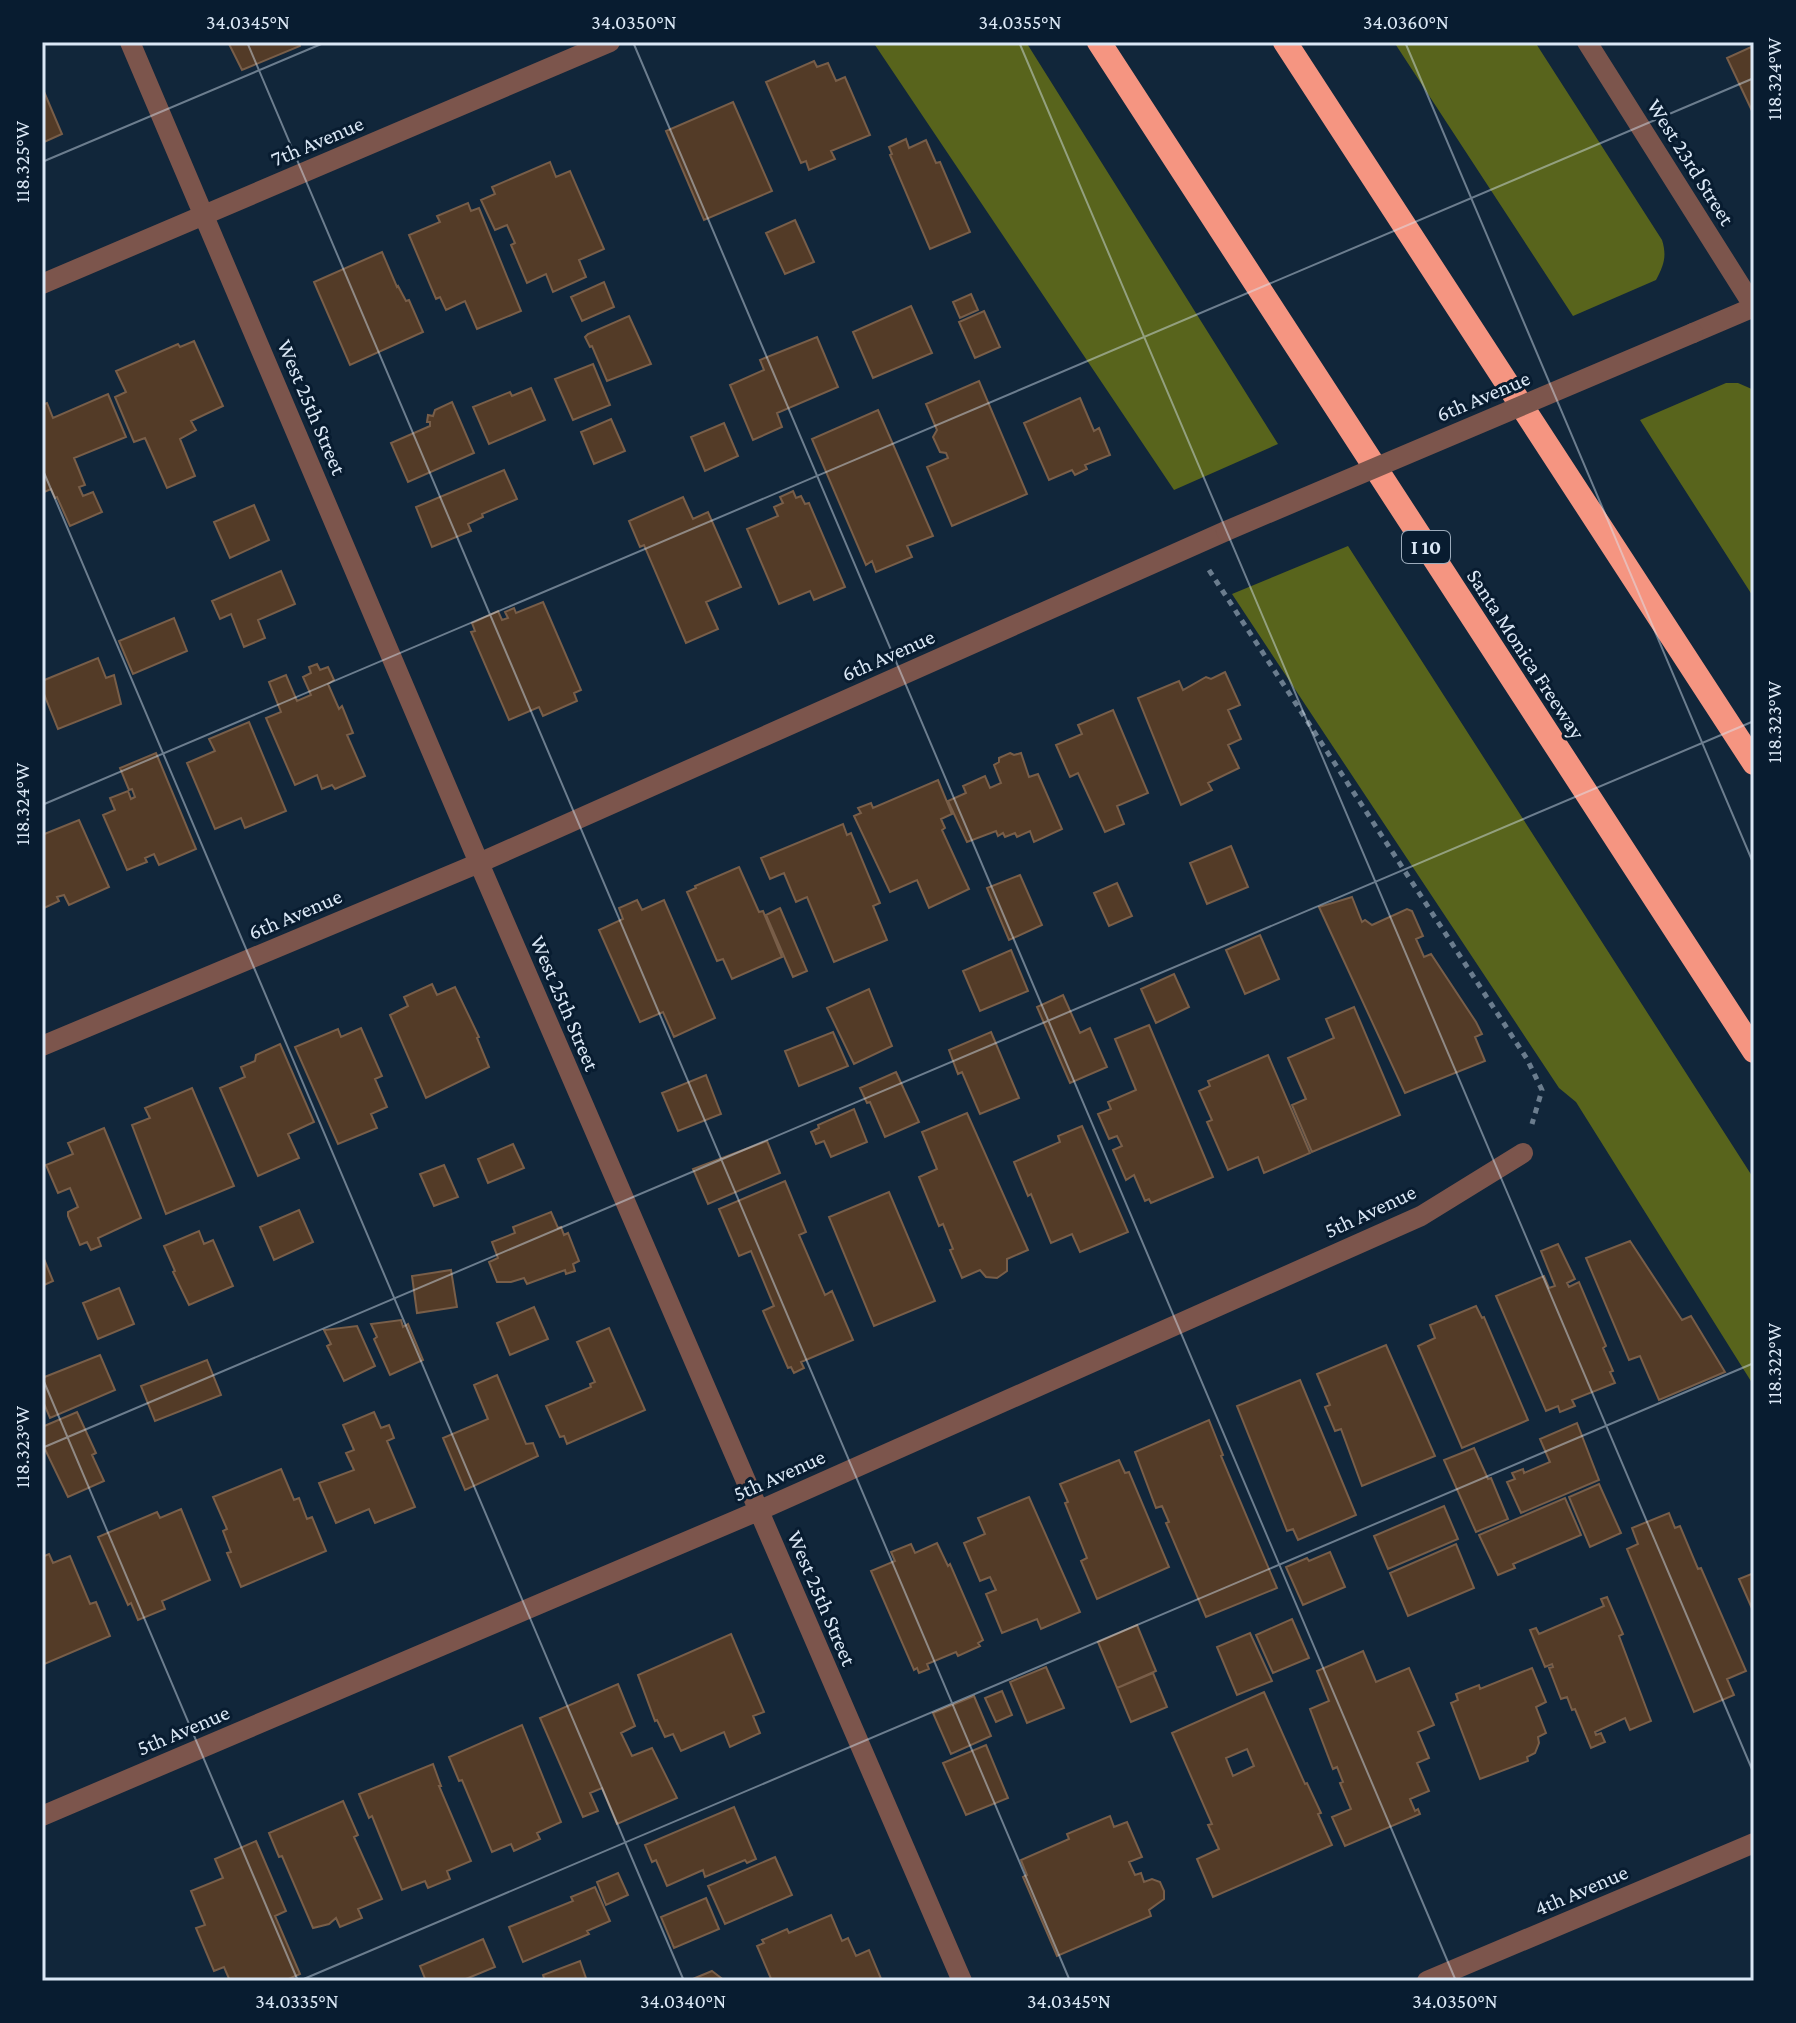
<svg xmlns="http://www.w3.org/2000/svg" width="1796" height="2023" font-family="'Crimson Pro',serif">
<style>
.forest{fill:#58641c}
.building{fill:#533b27;stroke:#785e49;stroke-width:2;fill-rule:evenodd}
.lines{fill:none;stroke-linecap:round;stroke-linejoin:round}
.path{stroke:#6b7d8e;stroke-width:5;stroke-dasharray:6 6;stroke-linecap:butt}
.minor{stroke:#7c554c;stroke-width:20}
.highway{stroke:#f59581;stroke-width:24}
.minor-bridge{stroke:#7c554c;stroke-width:20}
.ticks{fill:none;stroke:#dbe8f6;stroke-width:2;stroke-opacity:0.45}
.labels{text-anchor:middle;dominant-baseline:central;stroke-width:6;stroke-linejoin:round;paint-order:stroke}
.shield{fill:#081c30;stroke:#9cabbb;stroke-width:2}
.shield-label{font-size:20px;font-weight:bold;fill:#dbe8f6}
.street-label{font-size:22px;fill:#dbe8f6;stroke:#081c30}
.neatline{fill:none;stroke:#dbe8f6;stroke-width:3}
.ticks-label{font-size:20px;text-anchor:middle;fill:#dbe8f6}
</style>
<rect width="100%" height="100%" fill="#11263a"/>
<path class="forest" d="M873,42H1026L1278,444L1174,490Z
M1394,42H1535L1662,240C1667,256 1664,265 1656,280L1573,316Z
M1726,383H1738L1754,390V598L1640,420Z
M1348,546L1754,1179V1386L1576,1102L1559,1088L1232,594Z"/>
<path class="building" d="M228,42H299L300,46L242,70Z
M1751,47L1754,54V115L1727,58Z
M814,61L817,67L828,63L836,81L845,77L870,135L831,151L835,159L809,170L806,161L801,163L766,82Z
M42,87L62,134L42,143Z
M733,102L772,191L704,220L666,131Z
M906,139L909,148L926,140L936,163L940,162L970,232L930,249L890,155L892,154L889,147Z
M550,162L556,177L570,171L604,249L579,260L586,277L553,292L546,274L527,283L511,245L515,243L507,225L495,230L481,200L495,194L492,187Z
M468,203L471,211L479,208L521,311L477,329L465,301L446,310L440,297L436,299L409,235L440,222L437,216Z
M795,220L814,262L785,274L766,233Z
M382,252L397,287L398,286L406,301L409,300L423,332L350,365L314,282Z
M604,282L614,307L582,321L571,297Z
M971,294L978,310L960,318L953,302Z
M911,306L932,353L873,378L853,332Z
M984,311L1000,347L975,358L959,322Z
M629,316L651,364L607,381L592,346L590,347L585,337L588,334Z
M817,337L838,387L777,413L782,427L753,440L730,385L764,370L760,360Z
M194,341L223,406L191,421L196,430L180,439L195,476L167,488L145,438L134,442L115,397L126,392L116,371L178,344L180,347Z
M593,364L610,405L573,420L555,379Z
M979,381L1027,494L952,526L927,467L948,458L946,453L940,452L933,437L937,430L926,404Z
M531,388L545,420L489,444L473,407L510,392L512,396Z
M108,394L126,437L74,458L85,485L79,487L83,496L93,492L102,512L70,526L57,497L55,498L51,489L42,493V405L47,403L53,418Z
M1080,398L1094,431L1099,428L1110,455L1085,465L1087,469L1075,475L1072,470L1049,480L1024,423Z
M452,402L474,453L408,482L391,443L430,426V422H427L428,415L433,416L435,410Z
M878,410L933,536L907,546L912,557L876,572L872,561L866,565L812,439Z
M611,419L625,451L594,464L581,432Z
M724,423L738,456L705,471L691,437Z
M504,470L517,499L482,514L483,517L468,524L471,531L432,547L416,507Z
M793,491L796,498L801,496L805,504L809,503L845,587L814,600L810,591L779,604L747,529L778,516L774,507L783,503L780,497Z
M683,497L693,519L708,512L741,587L706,602L718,629L686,643L644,545L640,547L629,521Z
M254,505L269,540L230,558L214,522Z
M281,571L295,604L258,620L265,638L244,647L231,614L220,619L212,601Z
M543,602L581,690L574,693L577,701L543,716L539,707L509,720L471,632L475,631L472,623L498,611L502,620L508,618L505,612L514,608L516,613Z
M174,618L187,651L133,674L119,641Z
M98,658L106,678L114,675L121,704L58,729L42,689V681Z
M317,664L320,670L328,667L334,680L328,684L339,709L342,706L353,733L347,735L365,776L335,789L332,785L322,789L317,775L295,785L266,718L281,712L269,682L286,675L297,701L311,695L303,677L311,673L309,667Z
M1225,672L1240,705L1228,710L1241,739L1228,745L1239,768L1208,783L1212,790L1181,805L1138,698L1179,681L1183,690L1206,677L1211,679Z
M1113,710L1148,793L1117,806L1124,824L1105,832L1078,773L1070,777L1056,745L1082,734L1078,725Z
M249,722L286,811L245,828L241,818L215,829L187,763L215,751L209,739Z
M156,753L196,849L159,865L154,854L145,858L147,862L127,870L103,815L115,810L110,798L128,791L131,799L135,797L132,789L129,790L120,768Z
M1010,753L1014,755L1021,753L1029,777L1038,774L1062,829L1034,842L1030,831L1017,837L1015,833L1005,837L1003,833L998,836L996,831L967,842L948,801L966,793L963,786L985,776L990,788L1001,783L994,765L999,762V758Z
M938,780L952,814L941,819L945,828L942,830L969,889L929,908L917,880L890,892L854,816L861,813L858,808L871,803L873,808Z
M79,820L109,887L69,905L64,895L57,897L59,901L42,909V835Z
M843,824L847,835L851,833L880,903L873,906L887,940L834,962L807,897L796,902L784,873L770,879L761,858Z
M1231,846L1248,887L1207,904L1190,863Z
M739,867L759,912L763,911L782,957L732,979L723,959L717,961L687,892L696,888L695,886Z
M1020,875L1042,925L1009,940L987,888Z
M1117,883L1132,916L1109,926L1094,893Z
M1352,897L1362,922L1365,920L1372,925L1407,909L1412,911L1423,936L1416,939L1424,957L1431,954L1476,1022L1482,1034L1475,1037L1485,1061L1405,1093L1319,907Z
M637,900L642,910L664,900L715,1018L674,1037L663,1012L640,1022L599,930L623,919L619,908Z
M780,908L807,971L793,977L766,915Z
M1260,935L1279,979L1245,994L1226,950Z
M1011,950L1028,991L980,1011L963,971Z
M1174,974L1189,1007L1156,1023L1141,989Z
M432,984L437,995L455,987L479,1037L477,1038L489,1067L426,1098L390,1015L408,1006L404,997Z
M869,989L892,1046L854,1064L827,1008Z
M1063,995L1080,1033L1090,1028L1107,1067L1070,1083L1037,1007Z
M1354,1007L1400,1115L1312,1152L1292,1105L1306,1099L1288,1058L1334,1038L1326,1019Z
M1149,1025L1213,1177L1151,1203L1149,1199L1145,1201L1134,1175L1126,1180L1113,1150L1122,1146L1117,1136L1109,1139L1098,1114L1111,1109L1108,1102L1136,1090L1115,1039Z
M361,1028L382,1076L375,1079L387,1107L371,1114L377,1128L338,1144L295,1047L338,1029L341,1037Z
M833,1032L848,1066L799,1086L785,1051Z
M991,1032L1019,1098L980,1114L962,1072L958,1074L949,1050Z
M280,1044L314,1122L288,1134L299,1158L258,1176L220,1088L245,1077L241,1067L255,1061L256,1055Z
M1268,1055L1310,1153L1264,1173L1258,1157L1228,1170L1207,1122L1212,1120L1199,1091L1210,1086L1208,1081Z
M896,1072L919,1122L885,1137L870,1102L867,1103L860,1088Z
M706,1075L721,1114L678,1131L662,1093Z
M192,1088L234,1186L166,1214L132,1125L150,1118L145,1108Z
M854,1109L867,1142L831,1157L824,1141L816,1144L811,1132L819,1128L818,1125Z
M967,1113L1028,1250L1007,1259V1271L997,1278L986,1277L980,1270L962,1278L950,1250L953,1249L943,1224L939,1226L919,1177L937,1169L922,1132Z
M1082,1126L1128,1232L1080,1252L1072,1234L1051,1243L1031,1194L1028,1196L1014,1162L1060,1142L1058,1136Z
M104,1128L141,1218L98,1238L101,1246L91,1250L87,1242L80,1245L68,1216V1212L78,1207L70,1188L58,1193L46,1165L73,1154L68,1143Z
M767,1141L780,1173L708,1204L693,1169Z
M513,1144L524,1168L488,1183L478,1159Z
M444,1165L458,1197L434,1206L420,1174Z
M785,1181L806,1232L799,1235L825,1295L832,1291L853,1340L801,1362L804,1368L794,1373L791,1367L788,1368L763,1311L774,1306L751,1251L739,1256L719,1209Z
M889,1192L935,1301L874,1326L829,1217Z
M299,1210L313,1242L274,1260L260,1227Z
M551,1212L558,1228L561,1227L564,1235L568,1233L579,1261L573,1264L575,1271L566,1274L565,1270L527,1284L524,1278L511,1282H497L489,1262L498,1258L492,1242L515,1233L513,1227Z
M199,1231L204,1244L213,1240L233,1286L189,1305L173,1272L175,1271L164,1246Z
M1630,1241L1682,1320L1691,1316L1725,1372L1659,1400L1640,1356L1629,1360L1586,1258Z
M1558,1244L1575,1279L1567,1283L1569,1287L1579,1282L1606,1346L1603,1348L1613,1371L1610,1372L1615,1383L1572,1400L1575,1406L1560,1412L1558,1406L1546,1411L1496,1296L1544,1276L1549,1288L1555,1286L1541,1251Z
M42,1254L53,1281L42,1286Z
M451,1270L457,1307L417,1313L412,1276Z
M119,1288L134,1324L98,1339L83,1303Z
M1476,1306L1482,1318L1484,1317L1528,1420L1462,1448L1418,1346L1435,1338L1430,1325Z
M534,1307L548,1339L510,1355L497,1323Z
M401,1320L403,1327L408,1324L423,1360L390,1375L374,1339L377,1337L371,1324Z
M357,1326L375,1366L344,1381L327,1346L331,1344L324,1330Z
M609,1328L645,1410L567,1444L564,1436L560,1437L546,1406L591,1387L590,1384L595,1382L577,1342Z
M1386,1345L1435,1456L1362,1486L1341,1429L1335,1431L1325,1407L1330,1405L1317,1374Z
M100,1355L115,1390L50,1418L42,1399V1378Z
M207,1360L221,1395L155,1421L141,1386Z
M497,1375L526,1444L533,1443L538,1456L465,1490L443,1438L488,1419L474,1385Z
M1300,1380L1356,1515L1298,1540L1293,1529L1287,1531L1237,1406Z
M77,1412L96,1453L92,1455L104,1481L68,1497L42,1443V1427Z
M374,1412L381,1428L389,1425L394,1438L387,1441L415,1507L375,1523L369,1509L336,1523L319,1483L354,1470L346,1453L354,1450L343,1425Z
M1209,1420L1223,1455L1221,1456L1277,1588L1206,1617L1166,1523L1169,1522L1162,1506L1156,1508L1135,1452Z
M1577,1423L1599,1480L1521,1513L1507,1482L1515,1479L1512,1473L1523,1469L1524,1473L1550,1462L1540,1439Z
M1474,1448L1488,1479L1491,1478L1508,1519L1476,1532L1444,1460Z
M1119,1460L1125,1473L1129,1472L1169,1567L1097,1599L1081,1561L1087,1558L1065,1503L1068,1502L1060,1484Z
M281,1469L294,1500L299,1498L307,1519L312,1517L326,1551L241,1587L227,1553L231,1552L223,1531L227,1529L213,1497Z
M1599,1484L1621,1533L1590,1547L1569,1497Z
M1029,1497L1080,1612L1041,1629L1037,1619L1002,1633L986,1594L996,1590L990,1577L980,1581L964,1543L985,1534L978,1518Z
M1565,1498L1581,1535L1513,1564L1515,1568L1498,1575L1479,1535Z
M1444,1506L1458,1539L1388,1569L1374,1536Z
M181,1509L210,1580L162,1601L165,1609L138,1620L131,1603L128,1605L98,1537L157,1512L160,1518Z
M1669,1513L1675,1528L1680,1526L1698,1569L1701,1568L1746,1671L1727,1679L1734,1695L1694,1712L1627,1549L1638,1544L1632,1528Z
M937,1543L948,1566L950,1564L983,1640L978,1643L980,1646L958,1656L956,1652L927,1664L929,1669L919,1673L917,1668L914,1670L871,1571L895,1561L891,1552L911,1544L915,1553Z
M1456,1544L1474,1588L1408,1616L1390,1573Z
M1330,1552L1345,1587L1303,1605L1286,1567L1307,1558L1309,1561Z
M49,1554L53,1563L70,1556L90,1604L96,1602L110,1636L42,1665V1557Z
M1754,1573V1613L1739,1579Z
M1607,1597L1623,1634L1619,1636L1651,1721L1630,1730L1625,1718L1595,1732L1596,1735L1601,1733L1605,1742L1591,1748L1575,1709L1572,1710L1567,1697L1561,1699L1549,1668L1553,1667L1552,1664L1545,1667L1530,1630L1536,1628L1539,1634L1604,1606L1601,1599Z
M1292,1619L1309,1658L1273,1673L1256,1635Z
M1137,1625L1156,1671L1117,1688L1098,1642Z
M1250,1633L1272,1681L1237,1695L1217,1647Z
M731,1634L764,1712L753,1716L760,1733L730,1747L724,1732L681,1751L673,1734L665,1737L657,1720L655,1721L638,1675Z
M1363,1651L1376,1682L1409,1668L1434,1725L1418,1732L1429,1758L1417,1763L1429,1791L1410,1799L1415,1811L1418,1809L1420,1814L1345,1846L1332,1817L1351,1809L1340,1783L1343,1782L1337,1767L1333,1769L1310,1709L1329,1701L1317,1671Z
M1046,1667L1064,1708L1027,1723L1010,1682Z
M1532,1668L1546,1702L1536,1707L1546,1733L1538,1737L1539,1743L1535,1753L1527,1757L1528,1761L1480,1779L1451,1703L1458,1700L1456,1694L1479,1685L1480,1689Z
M1153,1673L1167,1707L1131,1722L1117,1688Z
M618,1684L635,1726L621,1733L632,1756L652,1748L677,1798L617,1824L602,1788L590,1793L598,1811L583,1817L540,1718Z
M1002,1691L1012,1715L996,1722L985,1698Z
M1264,1692L1305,1784L1307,1783L1321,1813L1318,1814L1332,1845L1213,1897L1197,1859L1219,1849L1208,1825L1212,1824L1172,1733ZM1247,1749L1254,1766L1233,1776L1226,1758Z
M974,1696L991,1736L951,1754L933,1713Z
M522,1725L561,1822L537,1833L540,1839L514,1851L511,1844L492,1852L462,1780L459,1781L449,1757Z
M986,1745L1008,1798L966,1815L943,1763Z
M433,1764L441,1786H439L471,1861L447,1871L450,1879L428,1888L425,1881L402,1890L372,1816L369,1818L359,1794Z
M343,1801L358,1835L354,1837L382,1899L358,1909L362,1918L340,1927L336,1918L329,1924L313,1928L282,1856L279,1857L269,1833Z
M734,1807L756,1859L747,1863L745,1860L705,1877L703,1870L667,1886L656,1860L652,1862L645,1845Z
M1110,1816L1114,1827L1127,1822L1142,1857L1129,1862L1135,1875L1141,1873L1144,1882L1152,1879L1160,1882L1164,1891V1899L1149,1910L1151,1916L1057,1956L1023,1877L1027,1875L1021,1860L1069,1839L1067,1834Z
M256,1841L286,1911L275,1916L300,1974L284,1981H230L224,1967L214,1971L196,1928L205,1925L191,1891L223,1878L215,1859Z
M775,1857L792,1895L725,1924L708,1886Z
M618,1873L628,1895L606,1905L597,1882Z
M595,1887L610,1921L587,1931L589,1934L523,1962L509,1927L573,1901L571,1897Z
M706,1898L719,1929L674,1948L661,1917Z
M831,1915L842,1941L848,1938L856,1956L869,1950L882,1981H772L757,1946L764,1943L762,1940L787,1929L789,1933Z
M483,1939L495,1967L461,1981H426L420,1966Z
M580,1961L587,1981H545L543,1975Z
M712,1971L725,1981H688Z"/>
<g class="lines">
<path class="path" d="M1209,570L1527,1059L1542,1090L1532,1124"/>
<path class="minor" d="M130,42L479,863L962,1981
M1587,42L1754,307
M42,284L610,42
M1693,333L1754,307
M42,1046L479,863L1226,531
M42,1816L758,1511L1421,1216L1523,1153
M1427,1981L1754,1843"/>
<path class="highway" d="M1099,42L1754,1051
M1285,42L1754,763"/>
<path class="minor-bridge" d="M1226,531L1693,333"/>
</g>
<path class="ticks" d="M247,42L1070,1981M633,42L1456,1981M1019,42L1754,1774M1405,42L1754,865M42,162L326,42M42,468L684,1981M42,805L1754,78M42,1377L298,1981M42,1448L1754,721M299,1981L1754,1363"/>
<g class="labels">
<rect class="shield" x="1402" y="531" width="48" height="32" rx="6"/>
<g class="shield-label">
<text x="1426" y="547">I 10</text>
</g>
<g class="street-label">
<text transform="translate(317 141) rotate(-23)">7th Avenue</text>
<text transform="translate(1691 162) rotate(58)">West 23rd Street</text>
<text transform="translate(1483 396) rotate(-23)">6th Avenue</text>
<text transform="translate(312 407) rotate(67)">West 25th Street</text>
<text transform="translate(1526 654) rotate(57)">Santa Monica Freeway</text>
<text transform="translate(888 655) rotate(-24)">6th Avenue</text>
<text transform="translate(295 914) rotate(-23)">6th Avenue</text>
<text transform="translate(565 1003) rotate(67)">West 25th Street</text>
<text transform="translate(1370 1211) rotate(-25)">5th Avenue</text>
<text transform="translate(779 1475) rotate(-24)">5th Avenue</text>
<text transform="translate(822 1598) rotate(67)">West 25th Street</text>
<text transform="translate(183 1730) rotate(-23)">5th Avenue</text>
<text transform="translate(1581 1890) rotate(-23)">4th Avenue</text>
</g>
</g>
<rect width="1796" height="2023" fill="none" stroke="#081c30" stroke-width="88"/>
<rect x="44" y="44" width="1708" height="1935" class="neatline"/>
<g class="ticks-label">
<text x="248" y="29">34.0345°N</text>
<text x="634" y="29">34.0350°N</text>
<text x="1020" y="29">34.0355°N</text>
<text x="1406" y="29">34.0360°N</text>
<text transform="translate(1774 79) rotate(-90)" y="7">118.324°W</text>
<text transform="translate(22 162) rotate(-90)" y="7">118.325°W</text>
<text transform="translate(1774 722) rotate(-90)" y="7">118.323°W</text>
<text transform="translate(22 804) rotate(-90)" y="7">118.324°W</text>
<text transform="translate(1774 1364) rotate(-90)" y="7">118.322°W</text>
<text transform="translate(22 1447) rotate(-90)" y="7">118.323°W</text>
<text x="297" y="2008">34.0335°N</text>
<text x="683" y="2008">34.0340°N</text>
<text x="1069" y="2008">34.0345°N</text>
<text x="1455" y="2008">34.0350°N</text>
</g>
</svg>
